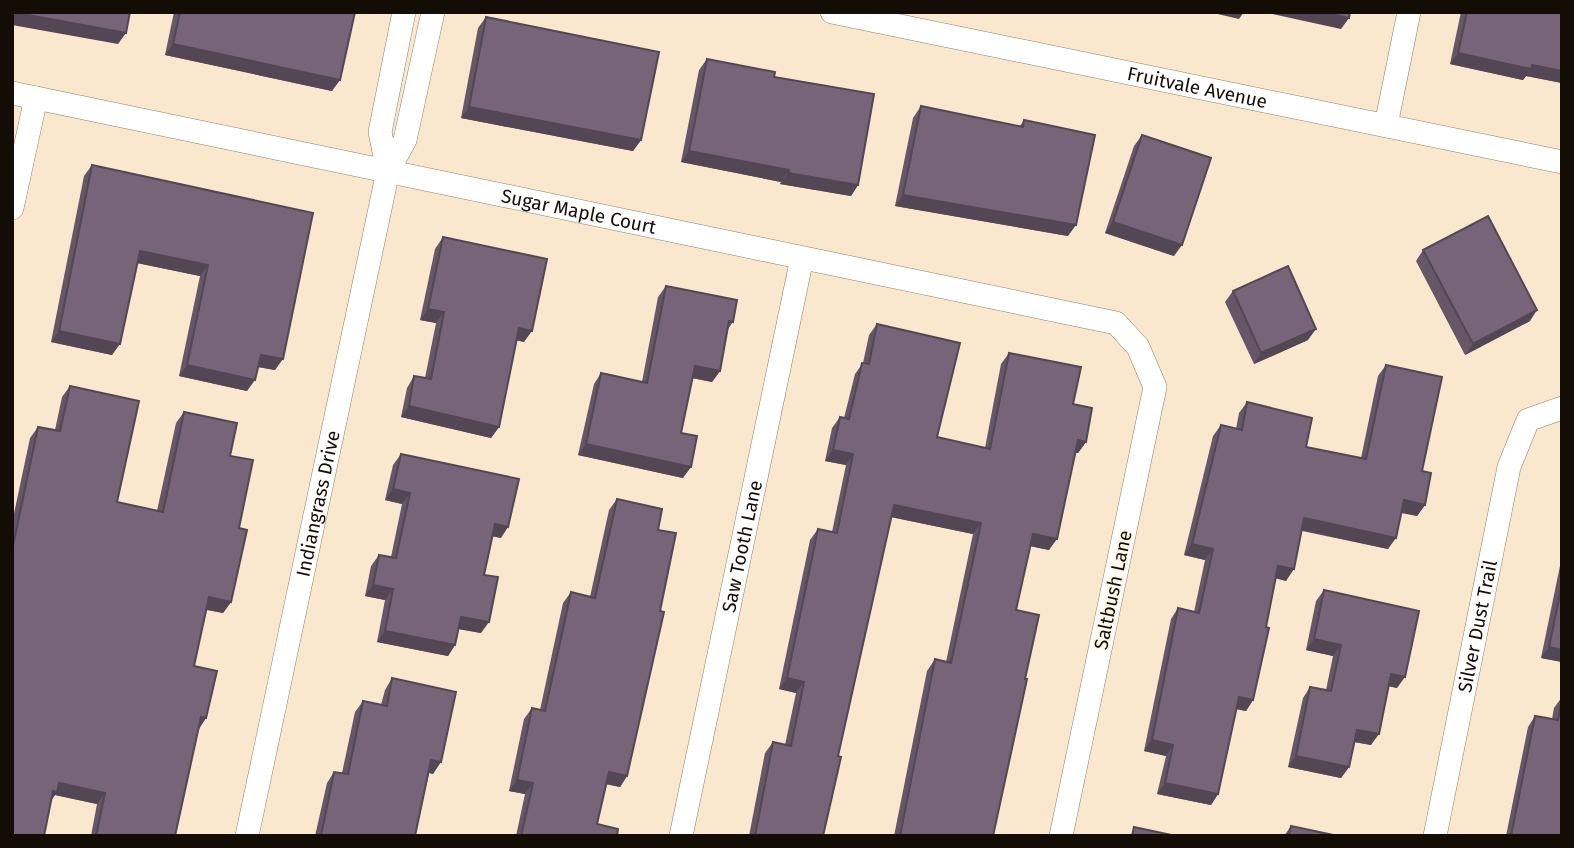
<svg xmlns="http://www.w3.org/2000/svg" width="1574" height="848" font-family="'Fira Sans',sans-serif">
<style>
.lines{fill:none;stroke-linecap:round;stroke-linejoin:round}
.street-casing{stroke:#8f7f67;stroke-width:24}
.street{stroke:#fff;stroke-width:23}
.wall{fill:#665668}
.shaded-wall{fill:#534655}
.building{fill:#776479;stroke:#534655;stroke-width:2}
.labels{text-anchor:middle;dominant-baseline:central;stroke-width:5;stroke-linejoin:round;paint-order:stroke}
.street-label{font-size:19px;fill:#130d05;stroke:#fef7ec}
</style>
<rect width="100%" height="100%" fill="#f9e8ce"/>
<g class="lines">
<defs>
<g id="street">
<path id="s1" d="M832,12L1562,162"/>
<path id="s2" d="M12,93L1116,323L1138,347L1155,387L1061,836"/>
<path d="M1386,125L1409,12"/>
<path d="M388,171L380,132L404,12"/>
<path d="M12,208L36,98"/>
<path id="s3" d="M247,836L388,171L405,140L433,12"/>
<path id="s4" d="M681,836L802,258"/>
<path id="s5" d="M1435,836L1509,467L1528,420L1562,408"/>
</g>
</defs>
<use href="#street" class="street-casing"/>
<use href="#street" class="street"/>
</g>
<path class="wall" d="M174,12H355L332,91L165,55Z
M1461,12H1562V83L1526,76L1523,80L1450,64Z
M486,17L641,140L633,151L461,118L478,28Z
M707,59L774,77L858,185L851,196L780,184L781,182L681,162L699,70Z
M921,106L1020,126L1024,120L1068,236L895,206L913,118Z
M1142,135L1174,256L1105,233L1134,146Z
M92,165L313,213L275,370L258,367L247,391L179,376L200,276L137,263L112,355L51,342L84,176Z
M443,237L524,342L516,340L499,427L491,438L401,417L407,388L414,376L425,378L436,323L420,320L435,249Z
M1423,250L1530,321L1465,355L1416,261Z
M666,286L733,322L728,329L720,371L712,382L692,378L681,433L683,478L578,455L594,384L601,373L642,382L658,297Z
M1233,291L1308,340L1254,364L1225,302Z
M877,324L937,437L985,448L1001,364L1009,353L1073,404L1086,442L1078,453H1076L1049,550L1030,546L1016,610L993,836H894L927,671L935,659L946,662L973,534L891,517L838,756L823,836H749L765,753L773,742L785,745L796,693L779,689L810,540L818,529L832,532L846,465L825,461L832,428L840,417L844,418L855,374L863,363L869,335Z
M1386,365L1422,471L1425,505L1417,516L1401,513L1388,549L1302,531L1286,581L1276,578L1266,627L1253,700L1246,711L1236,709L1218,794L1211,805L1157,794L1166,756L1144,751L1171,619L1178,608L1194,612L1205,560L1184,555L1213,436L1221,425L1236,429L1239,413L1247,402L1306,447L1361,458L1378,376Z
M70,386L117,502L157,511L176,423L184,412L230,456L239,528L231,602L223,613L206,610L194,666L206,718L198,729L175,836H91L97,804L55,795L52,799L12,836V523L30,438L38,427L55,430L62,397Z
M401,454L501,538L492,536L484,575L481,633L458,629L455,645L448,656L377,642L385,600L365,596L371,566L379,555L391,557L402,504L385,500L393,465Z
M617,499L658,530L660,611L627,776L620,787L606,784L597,824L617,836H516L525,794L509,791L524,719L532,708L540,710L563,603L571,592L590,597L609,510Z
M1562,556V662L1541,658Z
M1324,590L1397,688L1389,686L1371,745L1354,742L1349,767L1341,778L1288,767L1303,698L1310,687L1326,690L1333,656L1306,650L1316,601Z
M392,678L433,774L429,773L415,836H315L327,783L334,772L342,773L355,712L363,701L381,705L385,690Z
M1562,697V836H1506L1528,727L1535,716L1552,719L1554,708Z
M1291,826L1338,836H1284Z"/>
<path class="shaded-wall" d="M12,12L126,33L118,44L12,25Z
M1209,12H1244L1239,19Z
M1263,12H1323L1349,18L1341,29Z
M173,44L340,80L332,91L165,55Z
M1458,53L1562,71V83L1526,76L1523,80L1450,64Z
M469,107L641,140L633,151L461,118Z
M689,151L789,170L781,182L681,162Z
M788,173L858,185L851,196L780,184Z
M903,195L1076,225L1068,236L895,206Z
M1113,222L1182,245L1174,256L1105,233Z
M140,251L208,265L200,276L132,262Z
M428,309L444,312L436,323L420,320Z
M1537,310L1530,321L1465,355L1473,344Z
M519,328L532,331L524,342L511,339Z
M1316,329L1308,340L1254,364L1261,353Z
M59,331L120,344L112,355L51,342Z
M261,355L283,359L275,370L253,366Z
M187,365L255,380L247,391L179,376Z
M695,366L720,371L712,382L687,377Z
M409,406L499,427L491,438L401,417Z
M1078,440L1086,442L1078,453L1070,452Z
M586,444L691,467L683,478L578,455Z
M833,450L853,454L846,465L825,461Z
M393,489L410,493L402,504L385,500Z
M1404,500L1425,505L1417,516L1396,511Z
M894,505L981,523L973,534L886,516Z
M1304,518L1396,538L1388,549L1297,529Z
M495,524L508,527L501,538L487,535Z
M1033,534L1057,539L1049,550L1025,545Z
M1192,544L1213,549L1205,560L1184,555Z
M1278,566L1294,569L1286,581L1271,577Z
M373,585L393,589L385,600L365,596Z
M209,597L231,602L223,613L201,608Z
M461,617L489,622L481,633L453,628Z
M385,631L455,645L448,656L377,642Z
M1314,639L1341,645L1333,656L1306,650Z
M1549,647L1562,650V662L1541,658Z
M1391,674L1405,677L1397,688L1383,685Z
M787,678L804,682L796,693L779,689Z
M1239,697L1253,700L1246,711L1231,708Z
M201,717L206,718L199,729L193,728Z
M1357,730L1379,734L1371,745L1349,741Z
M1152,740L1173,745L1166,756L1144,751Z
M1296,756L1349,767L1341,778L1288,767Z
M431,760L441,762L433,774L424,771Z
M609,772L627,776L620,787L601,783Z
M517,780L533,783L525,794L509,791Z
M59,783L105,793L97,804L55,795L49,803L46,802Z
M1165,783L1218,794L1211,805L1157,794Z"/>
<path class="building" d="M12,12H130L126,33Z
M180,12H355L340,80L173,44Z
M1323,12H1350L1349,18Z
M1467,12H1562V71L1532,65L1531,69L1458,53Z
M486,17L659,52L641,140L469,107Z
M707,59L775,72L774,77L874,94L858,185L788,173L789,170L689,151Z
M921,106L1023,127L1024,120L1095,135L1076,225L903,195Z
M1142,135L1211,158L1182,245L1113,222Z
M92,165L313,213L283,359L261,355L255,380L187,365L208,265L140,251L120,344L59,331Z
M1488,216L1537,310L1473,344L1423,250Z
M443,237L547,259L532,331L519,328L499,427L409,406L414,376L431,379L444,312L428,309Z
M1288,266L1316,329L1261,353L1233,291Z
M666,286L737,300L733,322L729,321L720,371L695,366L681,433L697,436L691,467L586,444L601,373L647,383Z
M877,324L960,343L937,437L990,449L1009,353L1081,367L1073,404L1092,408L1086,442L1078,440L1057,539L1033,534L1016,610L1039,615L1025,679H1027L993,836H900L935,659L951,663L981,523L894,505L838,756L841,757L823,836H755L773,742L791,746L804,682L787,678L818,529L837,533L853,454L833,450L840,417L849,419L862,363L869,364Z
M1386,365L1442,377L1422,471L1431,473L1425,505L1404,500L1396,538L1304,518L1294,569L1278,566L1266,627L1269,628L1253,700L1239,697L1218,794L1165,783L1173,745L1152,740L1178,608L1199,613L1213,549L1192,544L1221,425L1242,430L1247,402L1312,418L1306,447L1366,459Z
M70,386L139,401L117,502L163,512L184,412L237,423L230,456L253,460L239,528L247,530L231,602L209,597L194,666L217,671L206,718L201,717L175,836H96L105,793L59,783L57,792L53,791L44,836H12V550L38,427L60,431Z
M401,454L519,479L508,527L495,524L484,575L498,577L489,622L461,617L455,645L385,631L393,589L373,585L379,555L396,558L410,493L393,489Z
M617,499L662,509L658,530L676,533L660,611L664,612L627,776L609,772L597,824L618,829L617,836H521L533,783L517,780L532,708L545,711L571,592L595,598Z
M1562,584V650L1549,647Z
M1324,590L1419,611L1405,677L1391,674L1379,734L1357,730L1349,767L1296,756L1310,687L1331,691L1341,645L1314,639Z
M392,678L456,692L441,762L431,760L415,836H321L334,772L348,774L363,701L387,706Z
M1562,699V836H1511L1535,716L1558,720Z
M1291,826L1338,836H1289Z
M1134,827L1176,836H1132Z"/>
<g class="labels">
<g class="street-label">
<text stroke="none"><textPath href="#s1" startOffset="373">Fruitvale Avenue</textPath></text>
<text stroke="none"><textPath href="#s2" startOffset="579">Sugar Maple Court</textPath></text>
<text stroke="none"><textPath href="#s3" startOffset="340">Indiangrass Drive</textPath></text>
<text stroke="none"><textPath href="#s4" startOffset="296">Saw Tooth Lane</textPath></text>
<text transform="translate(1113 590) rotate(-78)">Saltbush Lane</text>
<text stroke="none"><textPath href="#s5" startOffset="214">Silver Dust Trail</textPath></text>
</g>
</g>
<rect width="1574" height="848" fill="none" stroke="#130d05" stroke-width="28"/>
</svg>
